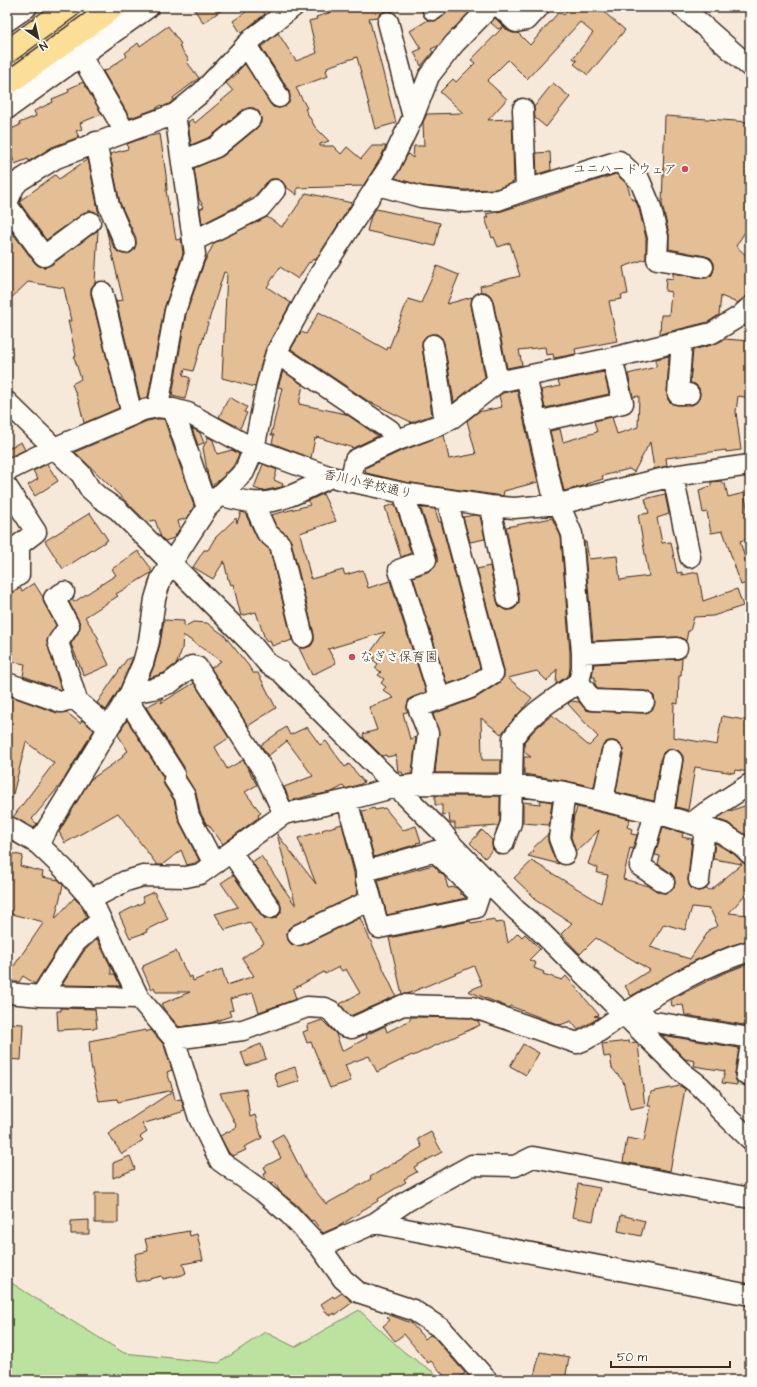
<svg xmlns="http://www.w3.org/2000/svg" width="757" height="1387" font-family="'Architects Daughter','Klee One',sans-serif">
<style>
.green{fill:#bbe39f;stroke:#7b865e}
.building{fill:#e4be95;stroke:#3b2a1e;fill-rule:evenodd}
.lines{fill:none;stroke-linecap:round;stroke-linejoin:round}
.minor-casing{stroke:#3b2a1e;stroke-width:23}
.highway-casing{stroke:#3b2a1e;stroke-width:25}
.minor{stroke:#fdfcf7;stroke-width:20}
.highway{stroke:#fbdf96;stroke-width:22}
.poi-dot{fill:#d1495b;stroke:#fdfcf7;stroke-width:1.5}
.labels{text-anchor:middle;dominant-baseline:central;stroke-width:4;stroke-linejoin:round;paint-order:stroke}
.poi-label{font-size:13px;fill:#3b2a1e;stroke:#fdfcf7;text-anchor:end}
.street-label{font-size:13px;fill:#3b2a1e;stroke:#fdfcf7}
</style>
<rect width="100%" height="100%" fill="#f6e9da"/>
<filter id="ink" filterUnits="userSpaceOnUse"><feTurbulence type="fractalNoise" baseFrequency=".025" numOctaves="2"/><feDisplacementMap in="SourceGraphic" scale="8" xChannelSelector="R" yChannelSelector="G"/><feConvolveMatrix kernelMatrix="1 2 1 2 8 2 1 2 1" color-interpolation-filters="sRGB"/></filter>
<g filter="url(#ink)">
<path class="green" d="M7,1280L49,1307L124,1353L219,1363L265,1332L295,1347L359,1310L404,1352L445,1380H7Z"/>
<path class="building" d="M193,7H226L203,23Z
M253,7H261L265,14L241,33L233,21Z
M327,7H392V12L385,11L380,14L378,17L369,18L396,123L375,129L357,57L327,67L328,69L326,70L328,76L296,88L307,108L305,109L315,127L329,141L320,144V146H333L341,154L347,147L361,159L372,146H386L380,159L363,186L297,188V195L286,187L282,181L277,179H271L266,183L255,196L247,201L202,224L200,209L204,207L199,199L194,168L223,156L257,128L261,123V118L259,112L254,108H248L243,110L210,137L191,145L188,122L192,119L195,123L233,91L226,83L238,73L237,72L245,64L270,103L273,107L279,108L285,106L289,103L290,97L289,91L261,47L278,33L296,61L317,53L309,21L317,19L316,17L329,13Z
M455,7H474L438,46L431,49L433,52L421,66L414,52L421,49L410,31L428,20L434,21L440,19L448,11Z
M570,7H598L625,30L588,75L574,64L577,61L573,58L593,33L580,22L527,79L508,60L487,81L507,99L488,120L512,119L514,182L496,189L465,190L423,186L395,178L408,154L413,158L414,146H424L423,122L427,114L463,113L440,92L453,79L456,82L475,63L471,60L503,27L498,29L491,23L495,18L508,31L513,33H518L530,45L558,13L560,14L561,13L564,15Z
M168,26L181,44L179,46L189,60L187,62L199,78L173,98L174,100L169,104L162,107L161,105L155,109L130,118L103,71L104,70L105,71L127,56L125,53L138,43L140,46Z
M83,82L102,114L80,123L82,129L76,131L79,137L52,147L31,160L29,161L28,159L15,164L7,145V131L20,125L19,123L36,116L34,111L53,102L52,99L69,92L68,89Z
M553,83L570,97L546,127L535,118L534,107Z
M665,116L750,122V224L736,246L750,259V290L747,296L737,303L721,296L719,315L708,322L660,334L661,315H669L671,292L665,291L666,278L673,279V273L701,278H707L712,275L714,269V263L711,258L705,256L669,249V234L662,204Z
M160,134L166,175L167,190H166L170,215H172L176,240L181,239L183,253L164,309L148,397L140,399L116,301L123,300L106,228L114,248L118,252L124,254L130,253L134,250L136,244V238L120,203L110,154L128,149L127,144L149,136Z
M550,152L551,170L537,174L536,153Z
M88,159L99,215L94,211H89L84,213L46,240L20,203L21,200L55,175L59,179Z
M616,174L627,184L632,200L635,199L639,209L646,238V259L623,267L628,294L621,295L622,299L609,301L617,341L575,349L576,354L554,358L553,354L546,355L545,347L519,350L522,365L507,368L493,301L490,295L486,292H481L480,286L520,276L510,243L498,247L494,237L492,238L485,218L488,217L486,214L502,211Z
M306,193L352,203L315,261L313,259L310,263L309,262L298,279L280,267L267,287L291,303L266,348L255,387L222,378L227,273L224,272L193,371L185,369L183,375L190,378L185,399L172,396L186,314L204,263L214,243L267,217L282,227L284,223L285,224Z
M376,209L440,223L435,246L367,231L371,216Z
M8,227L35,263L39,266L45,267L51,265L98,230L95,283L91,288V295L119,408L84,423L79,402L72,384L81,379L74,357L76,356L68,321H71L64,288L28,282L7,302V228Z
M437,266L459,275L447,304L472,297L471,305L485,377L454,402L444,343L442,338L437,334H431L426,336L422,341V347L432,415L410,423L411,422L368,401L291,349L301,332L306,334L319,312L387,350L388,347L389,348L408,299L421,303Z
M725,339L750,341V398L738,396L736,412L741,450L726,452V450L666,458L667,466L654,469L650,442L634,472L629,469L602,476L603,479L586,484L587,485L564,491L550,431L560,429L563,442L597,432L594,421L612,417L617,434L638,427L639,396L633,397L628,374L656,367V359L669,356L667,393L668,400L672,404L678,405L694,404L699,399L700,394L699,388L695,384L690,383L693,350L715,344Z
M283,371L303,385L299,404L346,414L378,436L353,448L317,437L316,439L315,438L311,458L272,443L274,435H271L282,388L278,387Z
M604,372L609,394L545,408L541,390L560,386L558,381Z
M517,390L538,482L504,491L503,496L405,482L366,473L365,468L399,452L444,435L449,459L476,454L467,421L478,412L502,407L499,396L503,393Z
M229,397L247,407L244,412L247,413L240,428L219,417Z
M158,419H164L194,506L187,518L178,521L180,528L174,538L165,541L161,537L155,520L147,522L75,452L147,421Z
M192,428L200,433L204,443L198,445Z
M208,437L213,440L217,454L232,450L239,454L234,465L228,472L224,473L225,475L212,486L208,476L203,448Z
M21,442L25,450L7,458V449Z
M47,464L58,481L35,496L28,485L38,479L33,471Z
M263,464L277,470L274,480L283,484L282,487L262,491L254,488Z
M721,481L723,484H725L728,497L744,493L750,520V538L740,541L750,576V582L741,585L723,531L711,533L707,512L703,513L699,490L711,486V482Z
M323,494L336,521L300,533L311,579L343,570L345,575L363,570L368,588L390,581L426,692L409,699L407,706V712L403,713L410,739L416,737L412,774L403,775L402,772H398L396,755L387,757L386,755L382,756L364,738L363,734L377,730L369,707L394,698L383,690L386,687L381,683L384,679L378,675L381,672L375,668L378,664L373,660L375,657L370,653L385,632L328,649L336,663L312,675L299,648H305L311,646L314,641V634L291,541L287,535L276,526L271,515L310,505L308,501Z
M665,494L669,514L657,518L662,543L671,542L677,573L682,572V575L698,572L703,601L737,589L743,606L713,616L694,617L690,631H688L686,641L682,638L676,637L593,641L584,542H586L589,559L617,556L620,580L649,576L638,515L649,513L645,499Z
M395,504L411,553L401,557L385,507Z
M424,508L435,509L439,522H441L480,668L465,678L447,684L413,577L430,571L435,567L437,562V556L421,509Z
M241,512L245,513L257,538L270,550L292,640L284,643L283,642L272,646L270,640L267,641L265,639L256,612L241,616L233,584L231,585L229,579H228L224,561L213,579L193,567L204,550H208L215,538L236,518L237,523Z
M90,513L108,540L63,569L45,541Z
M474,515L480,516L485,539L470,542L463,517Z
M552,518L561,537L570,653V667L569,675L556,684L557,669L547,681L537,671L508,678L532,698L501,734L481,718L482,760H501V773H435L439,734L433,714L476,698L499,683L504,677V670L477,569L490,566L497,601L499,606L505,610H511L515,608L519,603V597L506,527Z
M138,551L151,568V573L116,594L118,596L85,617L99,639L97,640L109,665L84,676L71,644L78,633L80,626L79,621L69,602L72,599L74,602L116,575L112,569Z
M34,583L43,597L44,603L56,625L47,641L61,690L23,676L25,664L7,661V594L13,593L20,588L22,591Z
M164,620L184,621V627L193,622L207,623L224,635L248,665L253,673H258L276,708L248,726L211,668L221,661L183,635L182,649L177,663L164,673L149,678L154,666L160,644Z
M133,657L120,688L106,710L97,703L127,659Z
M682,658L681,676H679L678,704L674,703L673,737L717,745L722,716L750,721V772L735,770L734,773L695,767L688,810L676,807L683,761V756L679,751L674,749H668L663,753L661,758L654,801L616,792L623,754V749L620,744L614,741H608L604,744L601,750L594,787L567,781L524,774V757H531L524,752V742L535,729L552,715L589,746L598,737L568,704L571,701L579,702L586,710L592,711L644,713L649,712L653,708L655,702L654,696L650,692L644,691L598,689L595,684V677H592L594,664L678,659Z
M194,683L229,738L215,747L227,769L243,760L257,785L245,792L261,813L258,815L259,817L223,844L208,824L207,825L200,812L196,793L185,775L184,767L146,707L163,698L161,703Z
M7,695L57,713L66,712L80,723L82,720L94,730L61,784L32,819L37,824L34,828L13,817L54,763L26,742L12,798H7Z
M127,720L163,777L164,785L174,800L179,821L199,860L195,863L187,865L181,850L162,865H157L118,813L65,843L59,832L90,780L123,757L122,755L128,751L118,735Z
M286,727L290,735L307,727L320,745L326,741L345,767L349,764L364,782L361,784L345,789L343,786L332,792L316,795L315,794L290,801L284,787L313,776L287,741L268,756L261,745Z
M435,796H500V821L498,826L455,829V823H450L449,814L442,815V805H435Z
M541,800L552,802L549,825L523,823V802L540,804Z
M750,804V838L728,823L716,819L727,812Z
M577,807L630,819L627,827L632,829L631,834L637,835L633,849L630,848L623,879L649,886L658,892L664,893L669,892L674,888L675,883L674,877L671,873L658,864L660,856L655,855L663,827L683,833L682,837L692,839L688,879L689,885L692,889L698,891L706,889L711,890L742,864L713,859L715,843L734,854L742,862L750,865V889L729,913L748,915L747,924L750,923V940L729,946L696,960L631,996L625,986L650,970L596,938L580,954L561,934L572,923L535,900L536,899L514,878L532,861L601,903L608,875L597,873L598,868L588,864L599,830L576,852L571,837L574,815H575ZM692,907L710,909L718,926L710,929L690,959L650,947L664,924L685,930Z
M374,808L375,810L385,808L403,830L416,826L421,842L416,843L417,844L374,857L362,811Z
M342,824L354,873L355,883L358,894L293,925L288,929L287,934L288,940L292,945L298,946L303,945L360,918L396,996L350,1016L340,1004L360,993L346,969L342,971L339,967L325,974L324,972L293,989L296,999L259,1012L253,993L230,999L233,1010L229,1011L231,1016L210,1023L179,1027L164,1009L161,1004L190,992H156L154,987L151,989L142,968L144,967L143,966L176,951L189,978L192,976L193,981L222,969L227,985L254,976L242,958L264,943L249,922L225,930L215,914L238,907L221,883L233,875L261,915L265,919H271L276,918L281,913V907L280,902L252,862L261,856L296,906L277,834L316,884L298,838L323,831L322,830Z
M482,830L492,840V845L493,849L485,858L470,843Z
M548,834V842L554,858L559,864L528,856L534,851L532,849Z
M7,852L23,856L20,866L43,872L42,877L59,880L63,885L55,919L74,898L81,905L87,917L65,937L35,984L23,976L19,982H7V976L44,922L7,913V885L10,874L7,873Z
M433,865L438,870L439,873L440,872L445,877L448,888L455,887L460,891V894H462L466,898L387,915L378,880Z
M154,892L168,919L146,930L147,932L130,938L119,914L144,902L142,897Z
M495,919V923L504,922L508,943L518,933L522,937L525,934L540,949L529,960L536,963L534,968L544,972L543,974L562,980L566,976L599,1015L594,1016L600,1017L578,1030L571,1021L560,1025L510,1006L509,1008L505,1006L468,991L482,985L474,966L407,994H402L389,938L470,921L471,923Z
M97,939L111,967V974H115L120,986L62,985L84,951Z
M750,963V1026L685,1015L683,1005L672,1006L671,1000L675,997L722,974Z
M61,1008L95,1009L97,1028L58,1030L57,1011H61Z
M413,1017L470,1018L478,1021L480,1025L413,1056L412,1055L377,1072L369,1056L345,1065L351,1081L330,1088L311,1042L307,1043L303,1032L308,1030L307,1027L308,1025L322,1020L336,1034L342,1051L367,1038L366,1035L385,1026L387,1032L410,1020V1018Z
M7,1023L23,1024L21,1060L7,1059Z
M146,1030V1032L151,1030L164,1045L172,1070L167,1072L173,1090L118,1102L117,1099L99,1101L91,1065L89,1041Z
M662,1035L739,1048L735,1073V1079L737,1082V1085L722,1083L725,1071L694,1066L695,1061L685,1059Z
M629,1041V1043L636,1042L638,1044L645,1107L630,1110L623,1081L612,1068L610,1056L604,1057L602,1044Z
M261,1044L266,1059L246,1066L241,1052Z
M523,1044L539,1053L526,1075L510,1066Z
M295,1067L300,1081L279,1088L274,1074Z
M680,1086L685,1089L670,1171L623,1162L627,1138L644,1141L651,1106H648L651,1092Z
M246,1089L250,1117L255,1115L262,1138L244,1147L246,1150L233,1156L229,1153L220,1136L237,1127L220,1093Z
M173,1091L175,1100L181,1099L185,1111L142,1124L147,1132L140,1137L143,1140L122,1154L108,1134Z
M431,1132L442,1152L414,1167L417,1172L404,1179L406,1182L378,1199V1201L361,1211V1212L339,1226L323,1233L313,1220L311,1221L297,1205L280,1192L275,1183L272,1184L265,1179L263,1174L267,1173L264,1167L281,1158L272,1140L283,1134L306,1179L326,1204L371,1179L370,1177L422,1147L418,1139Z
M130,1156L135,1169L113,1178V1163Z
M578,1184L600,1188L593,1221L572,1217Z
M95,1193H118V1223H95Z
M621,1215L645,1221L641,1236L618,1231Z
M89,1220V1234H71V1221Z
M189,1231L190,1236L197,1234L203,1260L183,1264L186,1273L182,1275L163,1279L162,1276L137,1282L134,1268H135L134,1260H136L135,1254L148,1251L145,1239Z
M342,1293L353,1302L335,1315V1313L330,1316V1314L328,1315L321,1304L333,1296L334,1298Z
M390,1315L411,1323L425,1339L430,1335L434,1337L465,1373L457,1380H448L431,1361L428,1363L404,1334L395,1341L383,1326L390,1320L387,1317Z
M540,1352L569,1357L565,1380H533Z"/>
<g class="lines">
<defs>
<path id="minor" d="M500,7L516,22L527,20L539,7
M682,7L750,67
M433,10L437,7
M7,21L27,7
M388,22L413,117
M246,45L279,97
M81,56L125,132
M7,109L149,7
M523,109L526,190
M96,142L109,206L125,243
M182,161L216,147L250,119
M378,185L421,197L465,202L498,200L526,190L619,161L640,181L650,205L658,237L657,259L703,267
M7,203L14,187L19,181L56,158L175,114L202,92L252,39L293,7
M7,205L44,256L90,222
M193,241L260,208L275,190
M102,292L132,415
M482,303L498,382
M682,340L678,394H689
M433,345L445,422
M276,353L390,430L395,441
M7,402L81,474L90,489L100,498L118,510L249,641L268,664L280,671L442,832L453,846L516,910L536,927L683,1073L700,1086L710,1096L719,1109L750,1139
M158,407L175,311L195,254L175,114
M173,409L207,508
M536,422L623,403L612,358
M7,471L54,448L132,415L143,410L158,407L173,409L188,413L254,449L331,477L403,493L490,506L514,508L559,504L673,476L750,465
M673,476L690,557
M350,482L355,460L395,441L439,425L452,418L498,382L612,358L712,333L740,316L750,307
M7,487L36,532L19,545V575L7,583
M403,493L426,560L399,570L440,699
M219,495C230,498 241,501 252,502C280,505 307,488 331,477
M253,502L267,533L280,544L303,637
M490,506L508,599
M64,592L54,598L69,626L58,642L76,697L77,701L109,728
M582,653L677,648
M579,682L592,700L644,702
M7,683L61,702L76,697
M130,693L153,689L170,683L192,666L197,667L263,770L284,814
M127,699L174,773
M174,779L185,796L189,816L214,864
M422,784L428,733L418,707L470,688L493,673L447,500
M565,792L559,838L565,854
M347,800L366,871V880L379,928L475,908L485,878
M603,801L612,752
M655,813L640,866L664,882
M663,815L672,760
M692,823L705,813L750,784
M7,828H11L38,844L64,869L91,899L139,998L174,1039L199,1118L220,1161L262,1191L289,1214L320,1247L343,1279L358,1292L413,1310L442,1329L487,1380
M38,844L130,693L143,663L149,641L155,599L161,579L207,508L244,472L254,449L267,384L276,353L320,274L390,165L413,117L429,76L454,44L490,7
M503,844L511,823L513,738C529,713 555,699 579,682L582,668V653L572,534L559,504L553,495L526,376
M435,851L479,894
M231,852L270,908
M366,871L453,846
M699,880L705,828
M91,899L126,881L143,876L186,877L200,874L284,814L347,800L396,787L422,784L513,785L565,792L663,815L722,833L741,845L750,854
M298,935L371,900
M7,993L41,996L139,998
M41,996L75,943L101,920
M637,1007L649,1021L750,1038
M174,1039L243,1030L307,1007L325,1008L331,1011L344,1026L352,1028L403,1005L472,1007L577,1043C595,1037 608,1024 624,1014C663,990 706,964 750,951
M746,1075L750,1050
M375,1223L750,1295
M320,1247L375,1223L407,1201L472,1165L515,1166L533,1157L750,1198"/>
<path id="highway" d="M7,52L69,7
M7,84L114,7"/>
</defs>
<use href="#minor" class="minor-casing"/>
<use href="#highway" class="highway-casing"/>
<use href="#minor" class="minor"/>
<use href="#highway" class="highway"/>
</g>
</g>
<g class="poi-dot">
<circle cx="685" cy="169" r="4"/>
<circle cx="352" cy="657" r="4"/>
</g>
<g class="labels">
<g class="poi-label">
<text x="677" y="169">ユニハードウェア</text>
<text x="360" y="657" text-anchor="start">なぎさ保育園</text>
</g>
<g class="street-label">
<text transform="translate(368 484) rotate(13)">香川小学校通り</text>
</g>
</g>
<rect width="757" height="1387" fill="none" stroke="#fdfcf7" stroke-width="24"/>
<rect x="12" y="12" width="733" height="1363" fill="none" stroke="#3b2a1e" stroke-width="1.5" filter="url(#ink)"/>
<g transform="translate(38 38) rotate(146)" stroke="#fdfcf7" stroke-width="3" paint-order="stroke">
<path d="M0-3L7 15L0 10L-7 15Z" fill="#3b2a1e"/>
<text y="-6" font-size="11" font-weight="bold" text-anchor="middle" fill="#3b2a1e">N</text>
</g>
<path d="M611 1361v6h119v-6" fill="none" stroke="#3b2a1e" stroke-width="2"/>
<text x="617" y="1361" font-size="12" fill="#3b2a1e" stroke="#fdfcf7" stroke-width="3" paint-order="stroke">50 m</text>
</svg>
